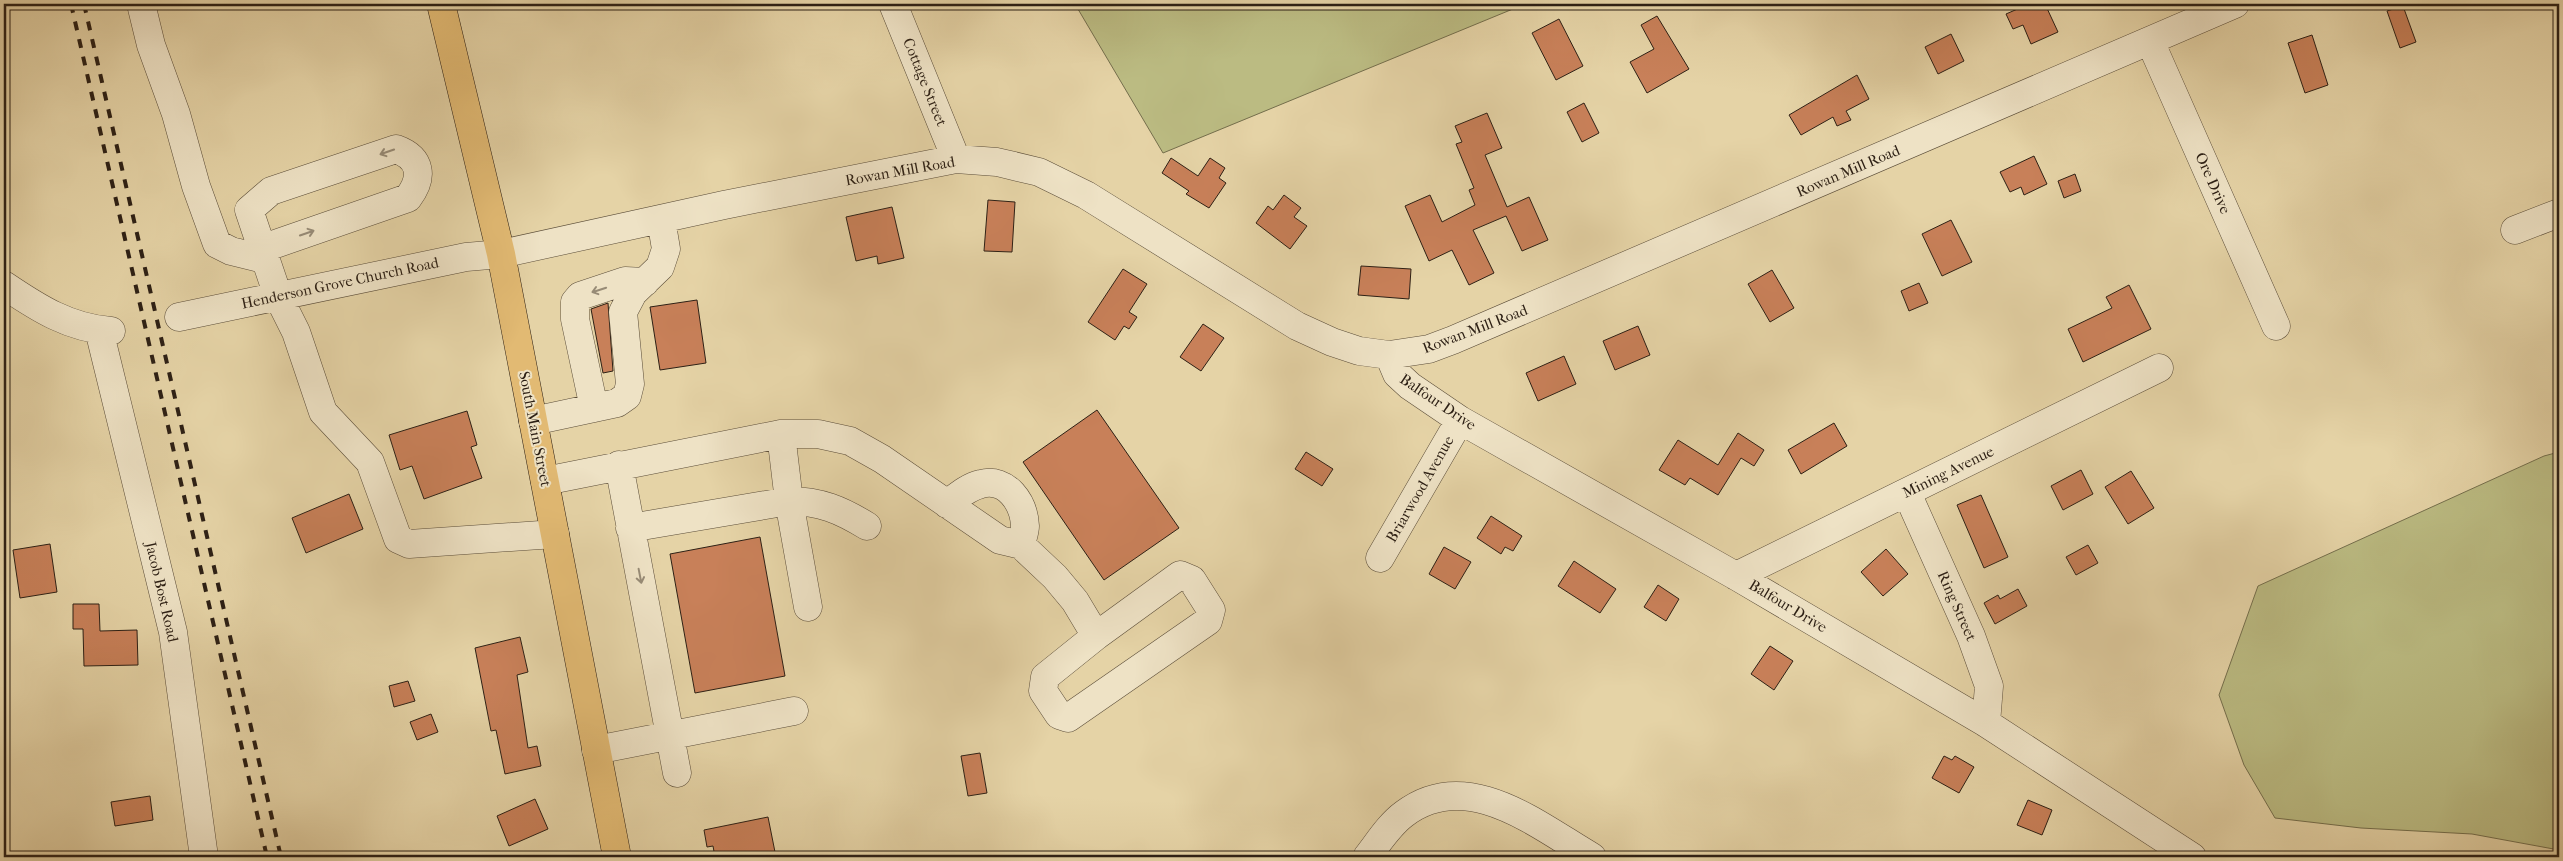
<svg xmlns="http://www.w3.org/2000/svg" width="2563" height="861" font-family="'IM FELL French Canon',serif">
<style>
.green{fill:#bbbb82;stroke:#746e4c}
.building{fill:#c88059;stroke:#2d2015}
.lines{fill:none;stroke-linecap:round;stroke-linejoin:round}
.minor-casing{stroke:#5b4d39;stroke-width:29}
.major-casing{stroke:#2d2015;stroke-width:29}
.minor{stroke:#eee2c5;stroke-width:28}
.major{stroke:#e2ba73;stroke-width:28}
.rail{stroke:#2d2015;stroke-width:4;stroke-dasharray:9 9;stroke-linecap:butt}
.oneway{stroke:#978b76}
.labels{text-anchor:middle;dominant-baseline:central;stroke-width:4;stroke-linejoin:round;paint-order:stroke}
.street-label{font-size:15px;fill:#2d2015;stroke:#eee2c5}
</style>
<rect width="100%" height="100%" fill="#e5d3a6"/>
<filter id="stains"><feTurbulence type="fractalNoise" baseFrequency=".004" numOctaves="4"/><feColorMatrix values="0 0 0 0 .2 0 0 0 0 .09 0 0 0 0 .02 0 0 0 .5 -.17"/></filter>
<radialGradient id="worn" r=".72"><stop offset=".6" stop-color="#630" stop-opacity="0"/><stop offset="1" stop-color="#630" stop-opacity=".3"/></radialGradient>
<path class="green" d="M1075,4H1525L1163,153Z
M2559,452V850L2472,834L2361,828L2275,818L2244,765L2219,695L2258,586L2544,456Z"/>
<path class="building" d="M2029,4H2045L2058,32L2031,44L2023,25L2013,29L2006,14Z
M2403,6L2416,42L2400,48L2387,11Z
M1657,16L1689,69L1647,93L1630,62L1654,49L1641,25Z
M1559,19L1583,66L1556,80L1532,33Z
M1951,34L1964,61L1938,74L1925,47Z
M2312,35L2328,85L2305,93L2288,43Z
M1857,75L1869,99L1846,111L1851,120L1837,126L1833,117L1801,135L1789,115Z
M1584,103L1599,133L1582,142L1567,112Z
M1487,113L1502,148L1485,155L1507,207L1529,197L1548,240L1522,251L1506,216L1473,230L1494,273L1469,285L1452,250L1429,261L1405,206L1430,195L1442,222L1475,205L1469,190L1474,188L1456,144L1462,142L1455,126Z
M2034,156L2047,184L2024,195L2021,187L2010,192L2000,172Z
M1171,158L1198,176L1210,158L1225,168L1219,178L1226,183L1209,208L1186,194L1189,191L1162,173Z
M2075,174L2081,191L2064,198L2058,181Z
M1284,195L1301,208L1294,217L1307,226L1290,249L1256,223L1268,206L1273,210Z
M988,200L1015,202L1012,252L984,251Z
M892,207L904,258L878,264L877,256L856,261L846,217Z
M1951,220L1972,262L1942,276L1922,234Z
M1361,266L1411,269L1409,299L1358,295Z
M1123,269L1147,284L1129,312L1137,317L1129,329L1124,326L1115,340L1088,322Z
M1772,270L1794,308L1770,322L1748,284Z
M1919,283L1928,303L1909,311L1901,291Z
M2129,285L2151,329L2083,362L2068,329L2112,308L2106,297Z
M697,300L706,363L660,370L650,307Z
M608,303L613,371L603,373L591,309Z
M1203,324L1224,338L1201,371L1180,357Z
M1638,326L1650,355L1615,370L1603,341Z
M1564,356L1576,384L1538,401L1526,373Z
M1097,410L1179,528L1104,580L1023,462Z
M467,411L477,445L471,447L482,478L424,499L412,466L400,470L389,435Z
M1834,423L1847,446L1801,474L1788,450Z
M1738,433L1764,450L1754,466L1741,458L1718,495L1690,478L1685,485L1659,470L1678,440L1718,465Z
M1306,452L1333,469L1322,486L1295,469Z
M2081,470L2093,494L2063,510L2051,486Z
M2131,471L2154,508L2128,524L2105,487Z
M349,494L363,529L306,553L292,518Z
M1981,495L2008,557L1984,568L1957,505Z
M1491,516L1522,536L1513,551L1505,547L1501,554L1477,538Z
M760,537L785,676L695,693L670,554Z
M50,544L57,592L20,598L13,550Z
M2088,545L2098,563L2076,575L2066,557Z
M1444,547L1471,562L1455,589L1429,574Z
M1886,549L1908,574L1883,596L1861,572Z
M1574,561L1616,589L1600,613L1558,586Z
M1658,585L1679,599L1666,621L1644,607Z
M2018,589L2027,606L1995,624L1984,603L1998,595L2000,599Z
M73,604H99L100,631L137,630L138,665L84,666L83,629H73Z
M520,637L528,672L517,675L528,748L537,746L541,766L505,774L496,730L491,731L475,648Z
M1770,646L1793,661L1774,690L1751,674Z
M408,681L415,701L394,707L389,686Z
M431,714L438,732L417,740L410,722Z
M980,753L987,793L968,796L961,756Z
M1944,756L1952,760L1955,756L1974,767L1959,793L1932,778Z
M150,796L153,820L115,826L111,802Z
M535,799L548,829L509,846L497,816Z
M2028,800L2052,810L2042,835L2017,825Z
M768,817L776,857H715L713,846L707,847L704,830Z"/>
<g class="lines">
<defs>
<path id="minor" d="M141,4L151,45L176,114L196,186L217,244L231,251L264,259
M893,4L956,159
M2150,41L2276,326
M2515,230L2559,213
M261,249L408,198C424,177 421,158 396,149L271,191L249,210L278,296L296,332L323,412L370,462L398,539L409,544L555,534
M4,285C38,308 69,328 111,331
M179,317L466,257L501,254L724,205L956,159L997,162L1039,172L1086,195L1297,326L1332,342L1359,351L1389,355L1429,349L1453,340L2235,4
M99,330L173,632L204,857
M1389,355L1397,374L1410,386L1460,420L1736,576L1986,723L2192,857
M594,408L575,319V302L580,296L625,281L645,282
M533,421L617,403L627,396L630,384L623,312L633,293L660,267L666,249L661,219
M619,465L677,773
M545,481L781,434H818L850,441L882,459L1000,540L1021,545L1055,577L1075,601L1096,636
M1907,493L1971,636L1989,686L1986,723
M947,504C958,496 968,487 981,484C1007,477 1024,503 1025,526C1025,532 1022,539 1021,545
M630,528L789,501L781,434
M1380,558L1460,420
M1180,575L1192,580L1211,610L1208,621L1068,718L1059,715L1043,691L1045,677L1096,636Z
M1736,576L2159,368
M808,607L789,501C820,501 841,510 867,526
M596,750L794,711
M1367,857C1378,843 1389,825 1404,814C1467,766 1537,825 1592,857"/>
<path id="major" d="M441,4L501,254L617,857"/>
</defs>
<use href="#minor" class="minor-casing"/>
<use href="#major" class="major-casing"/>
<use href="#minor" class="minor"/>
<use href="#major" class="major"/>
<path class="rail" d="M71,4L267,857
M84,4L281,857"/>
</g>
<defs><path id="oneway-shaft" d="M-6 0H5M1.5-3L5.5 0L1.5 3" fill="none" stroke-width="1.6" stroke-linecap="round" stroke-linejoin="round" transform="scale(1.25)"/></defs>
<g class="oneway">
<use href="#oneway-shaft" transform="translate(387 152) rotate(161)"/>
<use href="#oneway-shaft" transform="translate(307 233) rotate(-19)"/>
<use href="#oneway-shaft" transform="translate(599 290) rotate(162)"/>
<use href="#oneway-shaft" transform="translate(640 576) rotate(79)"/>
</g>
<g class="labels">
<g class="street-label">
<text transform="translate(925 82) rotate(68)">Cottage Street</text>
<text transform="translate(900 171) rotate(-10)">Rowan Mill Road</text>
<text transform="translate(1848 171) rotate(-23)">Rowan Mill Road</text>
<text transform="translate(2213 183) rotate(66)">Ore Drive</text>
<text transform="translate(340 283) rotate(-12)">Henderson Grove Church Road</text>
<text transform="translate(1475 329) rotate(-21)">Rowan Mill Road</text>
<text transform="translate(1438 402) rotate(34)">Balfour Drive</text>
<text transform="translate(535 429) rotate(79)">South Main Street</text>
<text transform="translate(1948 472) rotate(-26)">Mining Avenue</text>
<text transform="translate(1420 489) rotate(-60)">Briarwood Avenue</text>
<text transform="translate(162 592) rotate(77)">Jacob Bost Road</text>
<text transform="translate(1788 606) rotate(31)">Balfour Drive</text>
<text transform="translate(1957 606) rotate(66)">Ring Street</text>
</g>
</g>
<rect width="2563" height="861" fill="none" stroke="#e5d3a6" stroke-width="20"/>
<rect x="5" y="5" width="2553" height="851" fill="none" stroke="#2d2015" stroke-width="2.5"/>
<rect x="10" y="10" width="2543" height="841" fill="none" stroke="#2d2015"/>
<rect width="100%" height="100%" filter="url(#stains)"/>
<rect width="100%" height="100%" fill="url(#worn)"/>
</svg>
